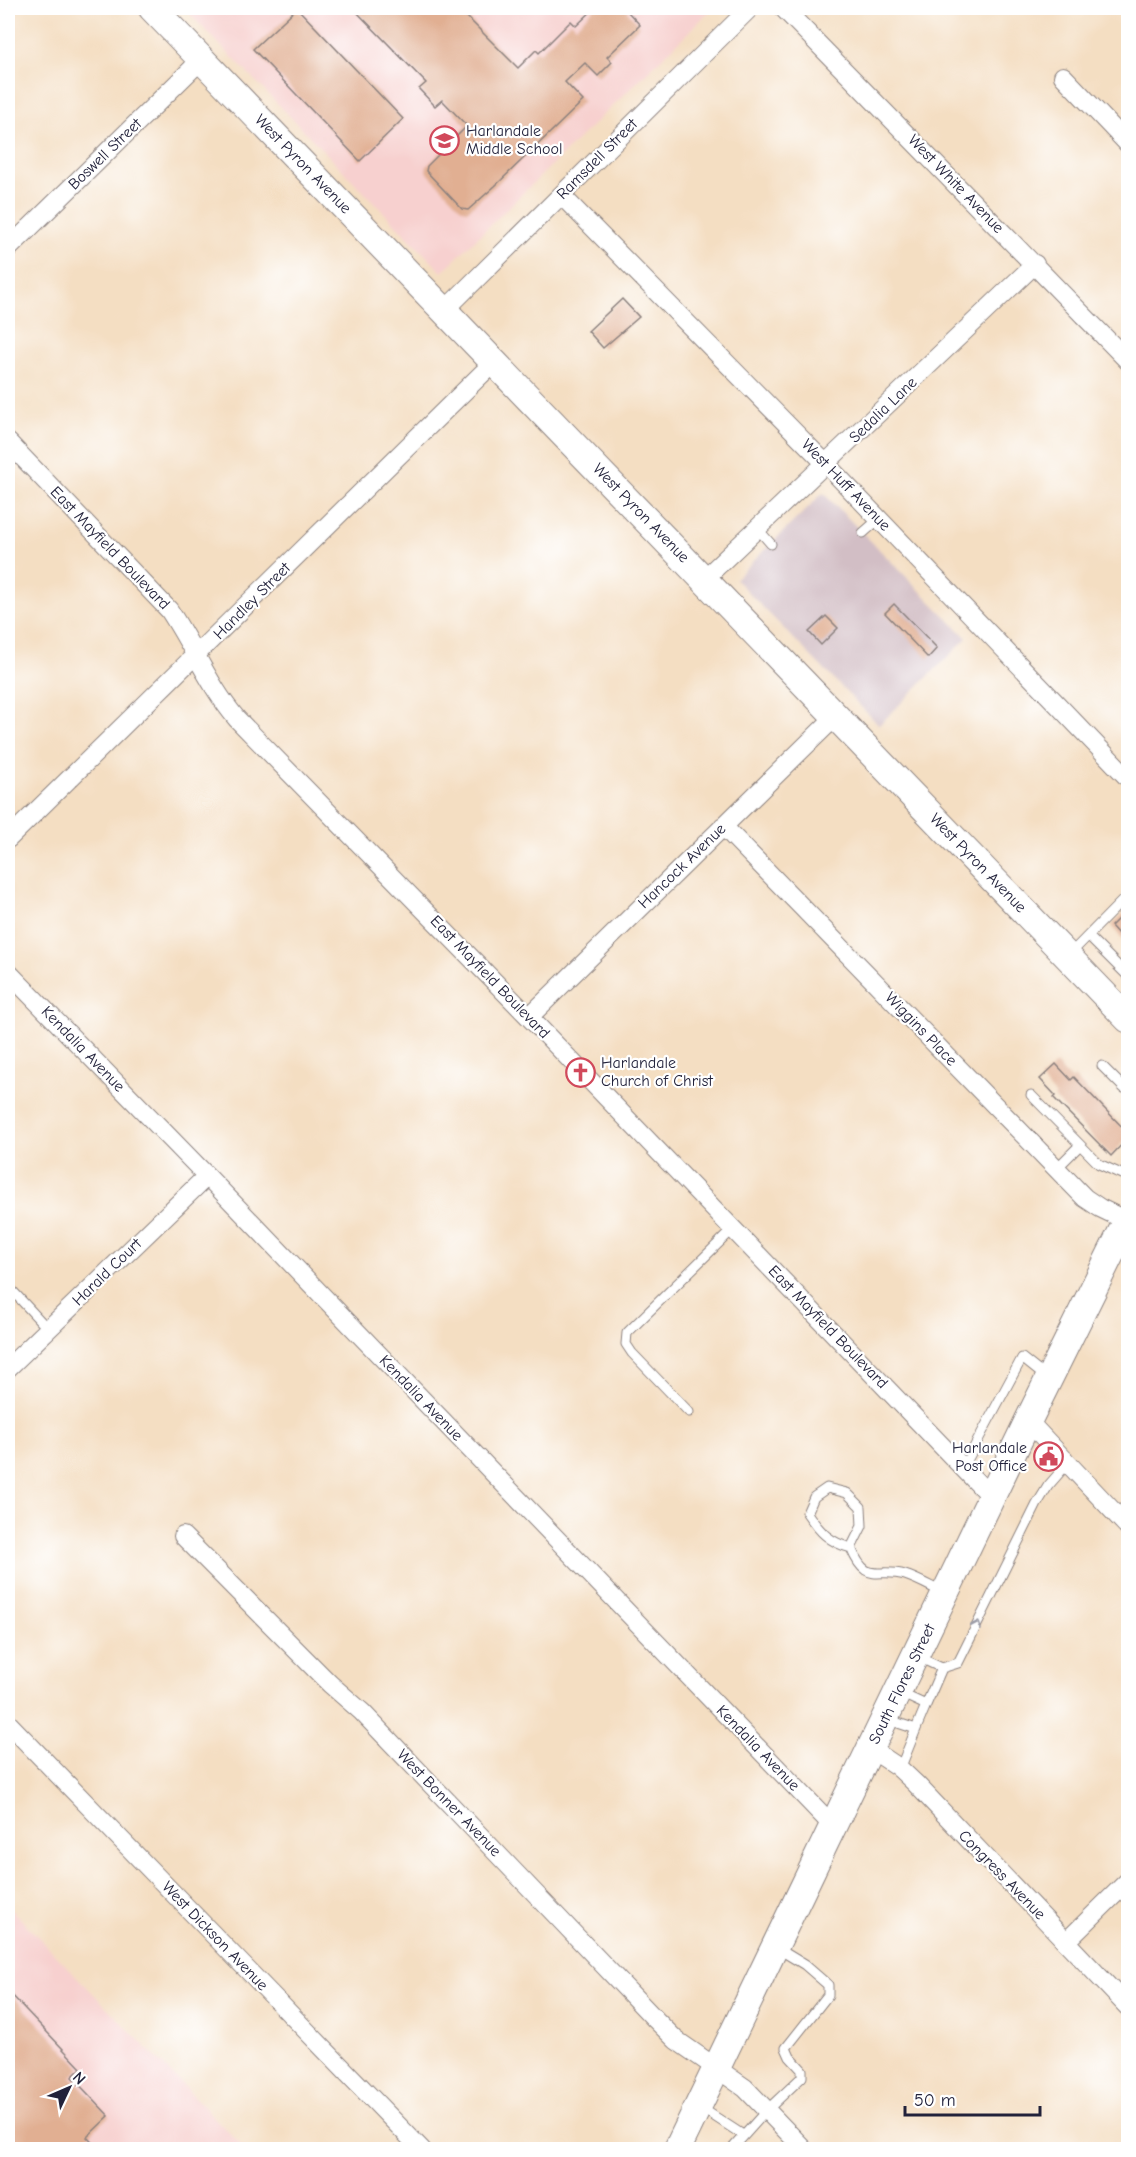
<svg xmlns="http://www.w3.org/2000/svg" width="1136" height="2157" font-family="'Comic Neue',sans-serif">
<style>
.built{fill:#f7d0cf}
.industrial{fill:#d2bec5}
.building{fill:#e1af92}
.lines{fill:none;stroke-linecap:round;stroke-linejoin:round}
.lane-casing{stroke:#8b807e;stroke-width:11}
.street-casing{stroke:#8b807e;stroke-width:20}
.secondary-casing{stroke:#8b807e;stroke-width:29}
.lane{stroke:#fff;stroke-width:9}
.street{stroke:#fff;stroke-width:18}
.secondary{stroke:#fff;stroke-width:27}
.oneway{stroke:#9c9ca7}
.labels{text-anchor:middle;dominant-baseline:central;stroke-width:4.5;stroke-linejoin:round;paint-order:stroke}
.poi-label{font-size:16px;fill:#22223b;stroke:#fff;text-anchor:start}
.street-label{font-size:16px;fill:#22223b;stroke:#fff}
</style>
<rect width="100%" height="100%" fill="#fff"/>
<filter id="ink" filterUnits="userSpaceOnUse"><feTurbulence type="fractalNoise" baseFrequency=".0167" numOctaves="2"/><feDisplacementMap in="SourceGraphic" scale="12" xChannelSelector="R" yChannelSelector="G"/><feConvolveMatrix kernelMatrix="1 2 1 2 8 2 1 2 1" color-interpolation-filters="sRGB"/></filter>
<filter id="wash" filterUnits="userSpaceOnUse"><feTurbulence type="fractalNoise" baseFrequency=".008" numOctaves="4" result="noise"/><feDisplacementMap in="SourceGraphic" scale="24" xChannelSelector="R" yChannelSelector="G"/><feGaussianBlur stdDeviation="1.35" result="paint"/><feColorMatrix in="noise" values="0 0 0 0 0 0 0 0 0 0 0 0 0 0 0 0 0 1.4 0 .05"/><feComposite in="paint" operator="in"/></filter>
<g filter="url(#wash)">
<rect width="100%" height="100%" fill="#f4dec2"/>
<path class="built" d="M184,8H713L442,272Z
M8,1906L245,2149H8Z"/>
<path class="industrial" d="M823,493L967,638L879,725L735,579Z"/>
<g id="blocks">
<path class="building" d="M297,8L403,119L360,161L253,49Z
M353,8H458L518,68L536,50L539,53L571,21L576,26L595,8H628V12L640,25L607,57L612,62L598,76L585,63L565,82L583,101L495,186L468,210L462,209L426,171L427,166L467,126L442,100L435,106L419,89L426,83Z
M622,299L639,317L603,348L588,331Z
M894,604L937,648L928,658L885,613Z
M826,616L838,628L821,645L809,632Z
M1128,909V945L1111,926Z
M1056,1064L1071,1080L1074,1077L1128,1133V1138L1111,1156L1054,1098L1056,1096L1040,1079Z
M8,1991L81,2068L72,2077L109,2116L87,2137L99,2150H8Z"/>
</g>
</g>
<g filter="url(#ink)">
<use href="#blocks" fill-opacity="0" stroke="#8b807e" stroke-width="1.5"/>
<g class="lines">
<defs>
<path id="lane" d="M757,528L771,544
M863,533L879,519
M1088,936L1128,976
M1069,955L1128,895
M1102,1066L1124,1088
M1031,1095L1099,1164L1128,1177
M1056,1169L1080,1145
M8,1286L48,1329
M689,1412L632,1353L626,1344L627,1333L733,1229
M963,1468L1022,1358L1047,1378
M851,1548C829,1542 820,1532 807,1513L814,1497L827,1488L847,1493L861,1507L862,1526L851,1548C867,1586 876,1567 905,1575C918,1579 931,1587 944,1593
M918,1657L942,1668L958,1663L1037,1504L1048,1486L1068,1463
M900,1693L926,1705L942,1668
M886,1719L916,1729L926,1705
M900,1769L916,1729
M700,2107L743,2135
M731,2150L767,2110L802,2077V2070L790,2057L786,2048L828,1995V1985L805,1965L777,1948"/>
<path id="street" d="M783,8L1128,361
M1063,76L1128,144
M561,195L826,464L1128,778
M8,249L202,59
M445,310L750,8
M8,442L169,610C193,646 209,686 237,719L529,1017L992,1498
M704,579L1035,264
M723,826L1085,1198L1100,1208L1127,1221
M8,839L494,362
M8,972L207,1176L833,1826
M529,1017L836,716
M8,1368L207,1176
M1028,1421L1128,1527
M183,1536L330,1684L362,1712L656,2020L676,2040L745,2088L805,2150
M8,1723L422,2150
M871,1749L898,1767L916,1784L1128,2007
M1066,1942L1128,1881"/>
<path id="secondary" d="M152,8L1128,1019
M677,2150L1028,1421L1128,1219"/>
</defs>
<use href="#lane" class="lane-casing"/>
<use href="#street" class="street-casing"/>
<use href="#secondary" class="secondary-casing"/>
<use href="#lane" class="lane"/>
<use href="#street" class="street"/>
<use href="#secondary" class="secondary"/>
</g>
<defs><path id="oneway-chevron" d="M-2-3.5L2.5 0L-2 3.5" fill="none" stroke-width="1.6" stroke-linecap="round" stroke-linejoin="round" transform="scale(1.5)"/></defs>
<use class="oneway" href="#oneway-chevron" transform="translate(977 1625) rotate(-66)"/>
</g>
<defs>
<symbol id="school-ring" viewBox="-11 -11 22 22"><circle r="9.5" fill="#fff" stroke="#d1495b" stroke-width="1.5"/><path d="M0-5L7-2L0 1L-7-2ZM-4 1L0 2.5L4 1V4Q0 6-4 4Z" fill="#d1495b"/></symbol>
<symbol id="church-ring" viewBox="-11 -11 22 22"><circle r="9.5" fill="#fff" stroke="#d1495b" stroke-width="1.5"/><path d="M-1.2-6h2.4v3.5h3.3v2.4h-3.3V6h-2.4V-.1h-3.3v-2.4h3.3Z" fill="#d1495b"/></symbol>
<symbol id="civic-ring" viewBox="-11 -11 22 22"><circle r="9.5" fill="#fff" stroke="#d1495b" stroke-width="1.5"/><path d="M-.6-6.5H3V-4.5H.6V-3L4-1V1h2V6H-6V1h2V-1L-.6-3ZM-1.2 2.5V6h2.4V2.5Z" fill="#d1495b"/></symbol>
</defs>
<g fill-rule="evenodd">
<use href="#school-ring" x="428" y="124" width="33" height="33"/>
<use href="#church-ring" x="564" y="1056" width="33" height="33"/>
<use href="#civic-ring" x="1032" y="1440" width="33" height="33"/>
</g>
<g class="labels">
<g class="poi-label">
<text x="466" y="131">Harlandale<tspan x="466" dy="18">Middle School</tspan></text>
<text x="601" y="1063">Harlandale<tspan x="601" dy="18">Church of Christ</tspan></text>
<text x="1027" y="1448" text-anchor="end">Harlandale<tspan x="1027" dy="18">Post Office</tspan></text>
</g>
<g class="street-label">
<text transform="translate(105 154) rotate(-44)">Boswell Street</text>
<text transform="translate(597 159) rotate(-45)">Ramsdell Street</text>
<text transform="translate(303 164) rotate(46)">West Pyron Avenue</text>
<text transform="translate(956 184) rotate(46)">West White Avenue</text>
<text transform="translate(883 410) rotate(-44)">Sedalia Lane</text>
<text transform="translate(846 485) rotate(46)">West Huff Avenue</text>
<text transform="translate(641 513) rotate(46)">West Pyron Avenue</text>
<text transform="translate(110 548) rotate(46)">East Mayfield Boulevard</text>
<text transform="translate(252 601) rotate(-45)">Handley Street</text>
<text transform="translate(978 863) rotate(46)">West Pyron Avenue</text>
<text transform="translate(682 866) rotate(-44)">Hancock Avenue</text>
<text transform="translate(490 977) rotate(46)">East Mayfield Boulevard</text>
<text transform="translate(921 1029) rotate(46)">Wiggins Place</text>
<text transform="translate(83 1049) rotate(46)">Kendalia Avenue</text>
<text transform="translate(107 1272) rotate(-44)">Harald Court</text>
<text transform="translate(828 1327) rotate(46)">East Mayfield Boulevard</text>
<text transform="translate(421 1398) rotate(46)">Kendalia Avenue</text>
<text transform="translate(902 1684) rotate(-64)">South Flores Street</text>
<text transform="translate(758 1748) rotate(46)">Kendalia Avenue</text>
<text transform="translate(449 1803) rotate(46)">West Bonner Avenue</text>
<text transform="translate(1002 1875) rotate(46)">Congress Avenue</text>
<text transform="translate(215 1936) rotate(46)">West Dickson Avenue</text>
</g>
</g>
<rect width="1136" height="2157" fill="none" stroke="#fff" stroke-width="30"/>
<g transform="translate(69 2088) rotate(46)" stroke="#ffffff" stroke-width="4.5" paint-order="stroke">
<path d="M0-4.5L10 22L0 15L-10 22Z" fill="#22223b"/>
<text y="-9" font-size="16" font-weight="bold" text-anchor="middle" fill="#22223b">N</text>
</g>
<path d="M905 2106v9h135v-9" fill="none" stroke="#22223b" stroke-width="3"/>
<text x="914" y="2106" font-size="18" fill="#22223b" stroke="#ffffff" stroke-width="4.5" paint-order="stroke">50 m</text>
</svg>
